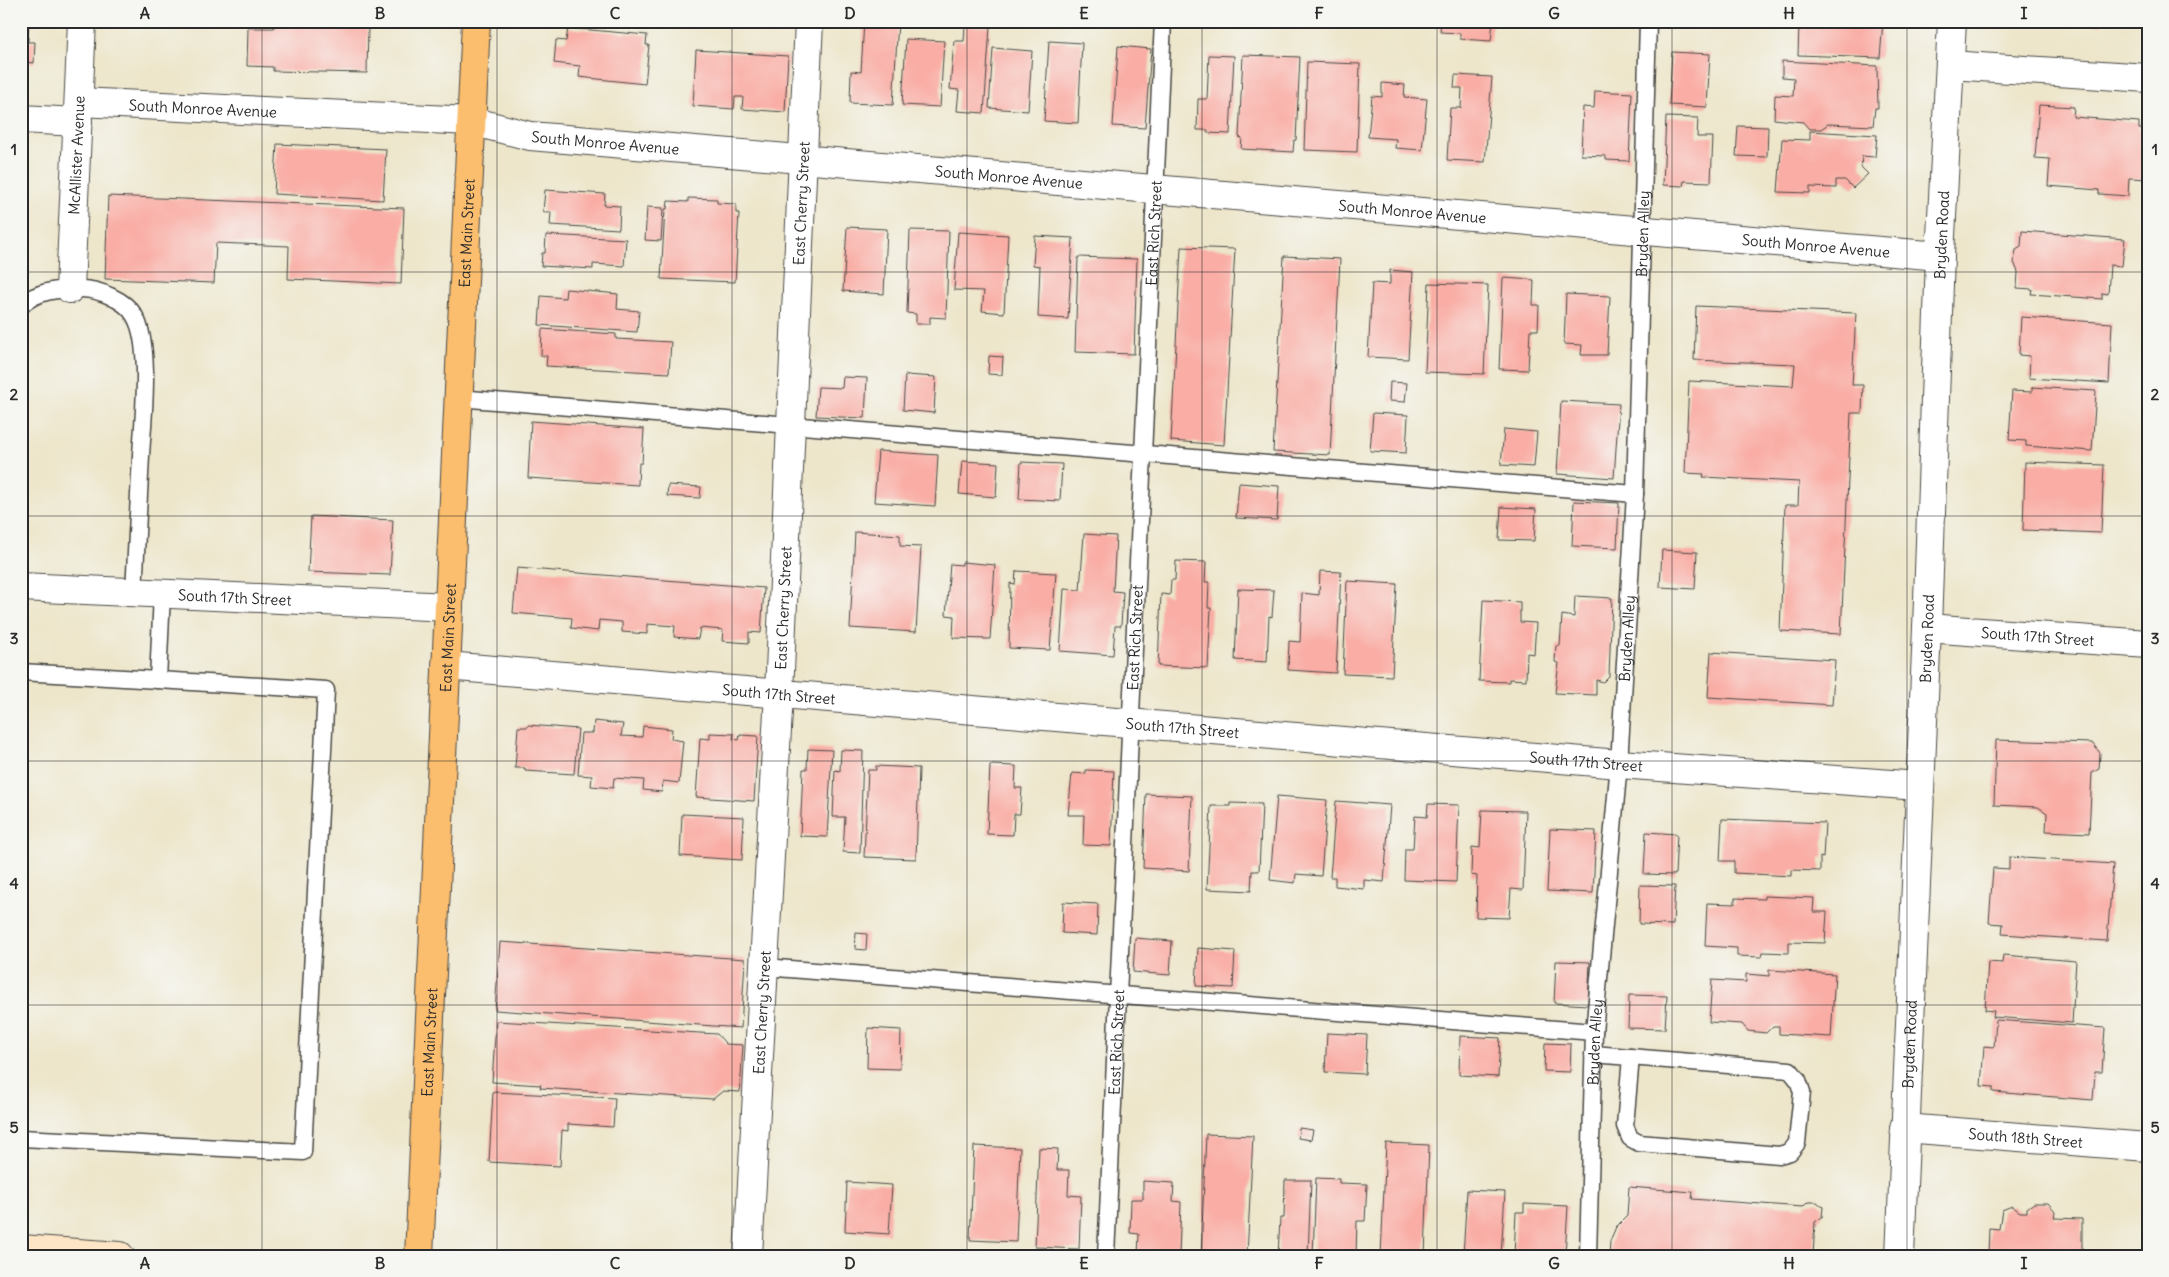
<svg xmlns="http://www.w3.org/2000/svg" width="2169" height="1277" font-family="Delius,sans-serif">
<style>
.building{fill:#f9ada5}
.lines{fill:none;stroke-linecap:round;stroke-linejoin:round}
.lane-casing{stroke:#484743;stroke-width:19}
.street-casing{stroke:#484743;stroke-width:30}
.secondary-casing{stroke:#484743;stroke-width:30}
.primary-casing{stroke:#484743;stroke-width:30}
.lane{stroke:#fff;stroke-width:16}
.street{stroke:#fff;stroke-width:28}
.secondary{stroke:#fde5c5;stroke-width:28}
.primary{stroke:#fbbd6e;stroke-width:28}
.grid{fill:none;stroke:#2b2b2b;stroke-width:1;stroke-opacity:0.55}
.labels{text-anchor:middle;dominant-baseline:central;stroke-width:5;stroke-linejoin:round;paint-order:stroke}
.street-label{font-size:15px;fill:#2b2b2b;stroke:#f6f6f2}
.neatline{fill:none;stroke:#2b2b2b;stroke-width:2}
.grid-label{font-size:16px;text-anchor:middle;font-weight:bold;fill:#2b2b2b}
</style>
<rect width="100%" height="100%" fill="#f6f6f2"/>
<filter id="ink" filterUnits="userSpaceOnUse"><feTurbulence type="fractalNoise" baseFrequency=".02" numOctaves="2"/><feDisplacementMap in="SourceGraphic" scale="10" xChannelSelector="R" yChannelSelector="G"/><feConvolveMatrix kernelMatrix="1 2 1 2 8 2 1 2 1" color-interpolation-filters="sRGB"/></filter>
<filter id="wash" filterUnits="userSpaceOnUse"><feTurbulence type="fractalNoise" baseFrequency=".0096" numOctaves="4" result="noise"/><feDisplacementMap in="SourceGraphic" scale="20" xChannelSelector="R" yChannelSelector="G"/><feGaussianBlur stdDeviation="1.12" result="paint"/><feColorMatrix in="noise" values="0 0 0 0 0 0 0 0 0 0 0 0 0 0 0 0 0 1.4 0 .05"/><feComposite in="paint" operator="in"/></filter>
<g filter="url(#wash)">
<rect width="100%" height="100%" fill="#ede6cb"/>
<g id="blocks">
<path class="building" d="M21,21H29L28,42H35L34,63L24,62L23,66H21Z
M579,21H611L610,26L579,23Z
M864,21H898L893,105L850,103L851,71L861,72Z
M1441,21H1493L1491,41L1460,39V33L1440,32Z
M1787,21H1883L1880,58L1798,55L1799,25H1787Z
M2065,21H2102V25Z
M274,24L368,26L367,73L273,71V67L247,66L248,28H274Z
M965,26L990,27L984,113L957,111L959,90L950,89L954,41H964Z
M568,28L647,35L646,45H649L645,84L579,77L580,66L554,63L556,40L566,41Z
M906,39L944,41L940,107L902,105Z
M1049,41L1082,43L1078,123L1044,121Z
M1118,46L1151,49L1145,128L1113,126Z
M993,48L1032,51L1028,111L989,108Z
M696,50L788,56L785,112L742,109L743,97H735L734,109L693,106Z
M1672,52L1710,54L1707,107L1669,105Z
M1209,55L1234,56L1230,134L1208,133V130H1197L1198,99H1207Z
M1243,55L1300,57L1296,140H1294L1293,152L1241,149L1242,138L1239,137Z
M1782,61L1877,66L1878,108H1875L1873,126L1828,124L1821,129H1809L1803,122L1774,119L1775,95L1793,96L1794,78L1782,77Z
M1307,62L1360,64L1357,152L1304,150Z
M1455,75L1492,77L1485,162L1447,160L1450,108H1461L1462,88H1454Z
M1382,83L1405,85L1404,97L1427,99L1422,150L1395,148L1396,139L1368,137L1372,96L1382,97Z
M1595,91L1632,93L1629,161L1606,160V156L1581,155L1583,107L1594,108Z
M2039,105L2074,107L2073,117L2139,122V129L2148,130V179L2129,178L2128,196L2099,194V190L2048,186L2050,159L2035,158Z
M1666,117L1698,118L1697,137H1713L1711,182L1684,181L1683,186L1663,185Z
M1738,126L1768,127L1767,157L1736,156Z
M1810,131L1877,135L1875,157L1862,156L1861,167L1868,174L1853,188L1845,180H1836V188L1810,187V193L1778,192L1782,139L1810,140Z
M277,144L386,149L383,200L274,194Z
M545,190L605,194L604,205L620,206L619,229L550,225L551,212H543Z
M108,196L404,208L401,284L288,279L289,246L216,243L214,283L105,279Z
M688,198L717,199V203L736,204V213H739L735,282L661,279L665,209H667L668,201L688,202Z
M647,207L663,208L661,241L645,240Z
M847,227L887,229L884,294L843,291Z
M910,230L949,231L946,318L930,317V324H916V314L907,313Z
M2022,231L2125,239L2122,266L2110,265L2108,294L2102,293V299L2031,294L2032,289L2017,288L2018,272L2014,262L2016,250L2021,247Z
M958,232L1008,235L1004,313L982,311L984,291L954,290Z
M546,235L626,239L624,266L593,264V269L541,266L542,253H545Z
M1035,236L1073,238L1068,319L1038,317L1040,266L1033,265Z
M1181,247L1235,249L1224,445L1171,441Z
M1284,256L1340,259L1330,455L1273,452Z
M1078,257L1137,259L1134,354L1075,352Z
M1390,270L1413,272L1408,359L1368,357L1372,283L1390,284Z
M1503,278L1534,280L1533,305H1539L1538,330H1530L1528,370L1499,369Z
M1429,283L1488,285L1484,374L1425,372Z
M566,289L618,294L617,309L639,311L637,332L539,325L541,296L565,298Z
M1566,294L1610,296L1607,355H1581L1582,345L1564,344Z
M1696,306L1856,313L1852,385H1863L1862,413H1851L1841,634L1780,631L1785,505H1798L1799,482L1703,477L1704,474L1685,473L1689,381L1793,386L1795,364L1694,360Z
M2021,317L2112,323L2109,383L2029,378L2030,356L2019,355Z
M542,329L616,334V339L671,342L669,373L546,366L547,356H541Z
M989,356L1003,357L1002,375L988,374Z
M905,375L936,377L934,413L903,410Z
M843,377L867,378L865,418L816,416L818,387L842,388Z
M1390,382L1407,383L1405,402L1389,401Z
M2032,387L2096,391L2092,451L2026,446V441L2009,440L2012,391L2032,392Z
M1561,401L1619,404L1614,478L1557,474Z
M1373,413L1408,415L1406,453L1370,451Z
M531,421L644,429L642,463H639L638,485L528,478Z
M1504,429L1537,432L1534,467L1501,465Z
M878,451L938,455L935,506L874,502Z
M962,461L998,463L996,497L959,494Z
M1021,462L1062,464L1060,501L1019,499Z
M2025,462L2104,465L2101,533L2023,530Z
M1239,483L1279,486L1277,520L1236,518Z
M668,485L701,487L700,498L667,496Z
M1574,501L1619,503L1617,548L1572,546Z
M1501,507L1536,509L1534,541L1499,540Z
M311,516L393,520L390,575L308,572Z
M855,532L900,535V546L921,547L916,632L850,628Z
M1084,534L1116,536L1113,591L1123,592L1121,626H1115L1113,655L1060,651L1064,589L1080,590Z
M1662,550L1697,552L1695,589L1660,587Z
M1176,561L1206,562L1205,582H1209L1208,608H1211L1208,668L1158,666L1161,594L1170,595L1171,580H1175Z
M962,562L995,565L990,639L953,638L954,616L946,615L950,564L962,565Z
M517,568L764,588L761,633L749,632V643L722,641L723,630L700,628L698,639L674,637L675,626L647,624V634L622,632V622L599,620L598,631L571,628L572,618L513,613Z
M1016,571L1056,573L1050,650L1009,648L1010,583L1015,584Z
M1320,571L1341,572L1336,673L1288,670L1289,641L1300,642L1302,593L1319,595Z
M1347,581L1397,584L1392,676L1343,674Z
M1238,589L1274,590L1272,617L1269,616L1267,662L1235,660Z
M1575,596L1612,598L1609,676L1603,682L1596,680V695L1555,693L1559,663L1555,662L1556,646H1560L1562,615L1574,617Z
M1483,600L1520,602V622L1536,623L1534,654L1527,653L1526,680L1509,679V682L1479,681Z
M1711,652L1835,660L1832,705L1708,697Z
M594,721L623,724L621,736L642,737L643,726L672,729L671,739L683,741L679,783L663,781L662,792L643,790L644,780L614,778L613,788L591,786L592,776L578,775L581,733H593Z
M528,725L578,729L574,774L525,771V768H515L518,727H528Z
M710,733L734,734L733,739L739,740L740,735L758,736L754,801L696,797L700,738L710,739Z
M1996,740L2092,743L2100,753L2099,769L2092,773L2089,833L2046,831L2047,813L2038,807L1994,805Z
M808,749L832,750L827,837L800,836L803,769H807Z
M841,750L863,751L860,853L843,852L845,817H833L835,770L840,771Z
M990,765L1016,766L1015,788H1022L1020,814H1014L1013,835L987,834Z
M876,766L919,768L916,859L864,857L868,770H876Z
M1086,770L1114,771L1111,846L1083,845L1084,815H1068L1072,773L1086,774Z
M1146,794L1192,796L1189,871L1143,868Z
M1277,796L1327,800L1321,876L1296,874L1295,883L1270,880Z
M1336,801L1390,805L1384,882L1364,880V889L1335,886V877H1330Z
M1230,803L1262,804L1259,871H1252L1251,891L1207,889L1211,806H1230Z
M1428,804L1459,805L1456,882L1404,880L1405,849H1413L1415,816L1427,817Z
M1482,810L1526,811L1523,890L1511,889L1509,918L1476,917L1477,876L1471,875L1472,847L1480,848Z
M682,814L744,817L742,860L680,856Z
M1722,819L1825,823L1823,858L1820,857V871L1791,870V876L1734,873V861H1720Z
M1550,829L1596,831L1593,893L1547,891Z
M1646,832L1677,834L1675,875L1644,874Z
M2009,857L2113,864L2107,941L2002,934L2003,924L1989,923L1993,868L2009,869Z
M1640,885L1675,886L1673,925L1639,924Z
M1764,896L1814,898L1813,912H1827L1825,943L1789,942V953L1763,952L1762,957L1737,956V948L1705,946L1707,903L1735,904V898L1764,899Z
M1063,902L1098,904L1097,935L1062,933Z
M856,933L867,934L866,950L855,949Z
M1135,938L1172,941L1170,975L1133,972Z
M500,942L745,959L741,1028L495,1010Z
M1198,948L1235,951L1233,988L1196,986Z
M2003,955L2076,961L2072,1023L1993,1017L1994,1011L1985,1010L1988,962L2002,963Z
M1556,961L1590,962L1588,1005L1554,1003Z
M1769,970L1835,974L1831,1037L1779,1034V1026H1773L1766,1033L1748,1031L1742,1024L1709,1022L1712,980L1746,982V974L1769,976Z
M1629,995L1667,996L1665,1029L1628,1028Z
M1996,1020L2105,1028L2102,1072H2095L2093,1100L1993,1092V1087L1981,1086L1984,1046L1994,1047Z
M496,1021L717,1034L726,1044L743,1045L740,1092L723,1091L713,1099L540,1088L541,1085L492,1082Z
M868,1028L901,1030L900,1069L867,1068Z
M1327,1033L1367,1035L1365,1074L1325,1072Z
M1460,1036L1500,1038L1498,1077L1459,1075Z
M1545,1043L1571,1044L1570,1072L1544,1071Z
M493,1092L615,1098L613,1127L568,1124V1131L562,1130L560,1166L489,1162Z
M1299,1128L1313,1130L1311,1140L1298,1138Z
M1206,1134L1253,1136L1247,1256H1201Z
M1386,1143L1429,1145L1425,1256H1381Z
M974,1146L1020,1148L1016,1242L970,1240Z
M1039,1148L1058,1149L1057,1170H1069L1068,1195L1081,1196L1079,1249L1035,1247Z
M1316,1178L1339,1179V1183L1367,1184L1365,1221H1357L1356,1256H1313Z
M1285,1180H1311L1308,1256H1278L1280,1218H1284Z
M1143,1181L1174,1183L1173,1201L1181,1202L1179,1256L1138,1255L1139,1234L1130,1233L1131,1199H1143Z
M847,1182L892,1185L889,1234L845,1231Z
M1629,1187L1693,1192L1692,1199L1803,1207L1808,1202H1817L1823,1207L1822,1217L1815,1222L1813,1256H1609L1610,1241L1616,1227L1627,1216Z
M1467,1190L1505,1192L1501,1256H1463Z
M2034,1203H2048L2055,1211L2054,1218L2082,1219V1256H1988L1989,1228L1999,1229L2002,1210L2012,1206L2020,1212H2027V1208Z
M1524,1204L1568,1206L1565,1256H1514L1516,1212H1524Z"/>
</g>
</g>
<g filter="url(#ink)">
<use href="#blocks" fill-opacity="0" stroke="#484743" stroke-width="1"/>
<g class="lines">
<defs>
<g id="lane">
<path d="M21,306C36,290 60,289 81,289C99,289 125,300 134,315C152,343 143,421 141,455C139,501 136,547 134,592"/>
<path d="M458,398L1635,494"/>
<path d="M21,672L158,680L162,594"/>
<path d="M764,967L1594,1032"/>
<path d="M1593,1054L1790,1070L1798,1080L1802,1092L1797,1143L1790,1152L1779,1155L1639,1143L1630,1138L1625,1126L1631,1057"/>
<path d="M21,1138L303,1152L326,690L158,680"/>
<path id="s1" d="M1106,1256L1163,21"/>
<path id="s2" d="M1588,1256L1594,1032L1619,764L1635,494L1648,21"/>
</g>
<g id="street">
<path d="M1950,65L2148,78"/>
<path id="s3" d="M79,102L471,121L530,136L1940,256"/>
<path d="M21,119L78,122"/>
<path id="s4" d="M70,289L82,21"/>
<path id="s5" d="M21,587L449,607"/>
<path id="s6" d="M1927,628L2148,644"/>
<path id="s7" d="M446,666L1619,764L1919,786"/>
<path id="s8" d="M1904,1128L2148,1147"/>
<path id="s9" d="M748,1256L779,693L809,21"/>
<path id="s10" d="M1900,1256L1927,628L1940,256L1952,21"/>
</g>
<path id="secondary" d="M21,1249L120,1256"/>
<g id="primary">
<path id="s11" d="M419,1256L476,21"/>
</g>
</defs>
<use href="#lane" class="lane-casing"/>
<use href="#street" class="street-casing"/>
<use href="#secondary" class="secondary-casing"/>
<use href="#primary" class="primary-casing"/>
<use href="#lane" class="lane"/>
<use href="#street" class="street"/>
<use href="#secondary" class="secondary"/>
<use href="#primary" class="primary"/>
</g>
</g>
<path class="grid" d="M262,21V1256M497,21V1256M732,21V1256M967,21V1256M1202,21V1256M1437,21V1256M1672,21V1256M1907,21V1256M21,272H2148M21,516H2148M21,761H2148M21,1005H2148"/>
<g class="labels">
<g class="street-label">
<text stroke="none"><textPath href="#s3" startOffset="124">South Monroe Avenue</textPath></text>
<text stroke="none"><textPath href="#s3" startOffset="529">South Monroe Avenue</textPath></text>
<text stroke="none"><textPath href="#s4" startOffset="134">McAllister Avenue</textPath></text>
<text stroke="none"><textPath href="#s3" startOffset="934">South Monroe Avenue</textPath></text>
<text stroke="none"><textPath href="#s9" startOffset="1054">East Cherry Street</textPath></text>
<text stroke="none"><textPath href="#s3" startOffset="1339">South Monroe Avenue</textPath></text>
<text stroke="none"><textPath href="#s11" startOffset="1024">East Main Street</textPath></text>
<text stroke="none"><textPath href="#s1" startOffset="1024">East Rich Street</textPath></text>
<text stroke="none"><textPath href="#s2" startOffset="1024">Bryden Alley</textPath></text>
<text stroke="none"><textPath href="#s10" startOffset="1022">Bryden Road</textPath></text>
<text stroke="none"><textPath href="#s3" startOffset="1744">South Monroe Avenue</textPath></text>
<text stroke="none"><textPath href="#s5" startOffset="214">South 17th Street</textPath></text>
<text stroke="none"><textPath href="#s9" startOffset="649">East Cherry Street</textPath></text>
<text stroke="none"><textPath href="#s6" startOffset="111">South 17th Street</textPath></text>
<text stroke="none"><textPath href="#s11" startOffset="619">East Main Street</textPath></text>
<text stroke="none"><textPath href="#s1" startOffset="619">East Rich Street</textPath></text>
<text stroke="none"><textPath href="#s2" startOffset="619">Bryden Alley</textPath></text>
<text stroke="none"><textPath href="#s10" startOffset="618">Bryden Road</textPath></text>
<text stroke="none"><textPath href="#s7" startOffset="334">South 17th Street</textPath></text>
<text stroke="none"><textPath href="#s7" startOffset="739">South 17th Street</textPath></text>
<text stroke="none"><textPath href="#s7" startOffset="1144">South 17th Street</textPath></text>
<text stroke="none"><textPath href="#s9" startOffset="244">East Cherry Street</textPath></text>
<text stroke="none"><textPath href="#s11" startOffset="214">East Main Street</textPath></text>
<text stroke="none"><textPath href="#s1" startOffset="214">East Rich Street</textPath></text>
<text stroke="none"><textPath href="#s2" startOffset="214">Bryden Alley</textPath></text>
<text stroke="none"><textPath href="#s10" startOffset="212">Bryden Road</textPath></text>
<text stroke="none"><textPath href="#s8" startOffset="122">South 18th Street</textPath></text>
</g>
</g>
<rect width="2169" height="1277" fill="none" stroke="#f6f6f2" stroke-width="55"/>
<rect x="28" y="28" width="2114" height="1222" class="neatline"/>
<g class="grid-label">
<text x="145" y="19">A</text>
<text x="380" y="19">B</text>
<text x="615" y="19">C</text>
<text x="850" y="19">D</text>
<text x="1084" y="19">E</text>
<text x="1319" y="19">F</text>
<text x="1554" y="19">G</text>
<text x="1789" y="19">H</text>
<text x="2024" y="19">I</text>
<text x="14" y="155">1</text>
<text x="2155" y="155">1</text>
<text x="14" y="400">2</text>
<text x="2155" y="400">2</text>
<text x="14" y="644">3</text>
<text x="2155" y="644">3</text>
<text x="14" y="889">4</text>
<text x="2155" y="889">4</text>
<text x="14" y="1133">5</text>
<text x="2155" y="1133">5</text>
<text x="145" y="1269">A</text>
<text x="380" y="1269">B</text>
<text x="615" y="1269">C</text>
<text x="850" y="1269">D</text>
<text x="1084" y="1269">E</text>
<text x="1319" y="1269">F</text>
<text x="1554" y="1269">G</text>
<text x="1789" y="1269">H</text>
<text x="2024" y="1269">I</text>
</g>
</svg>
